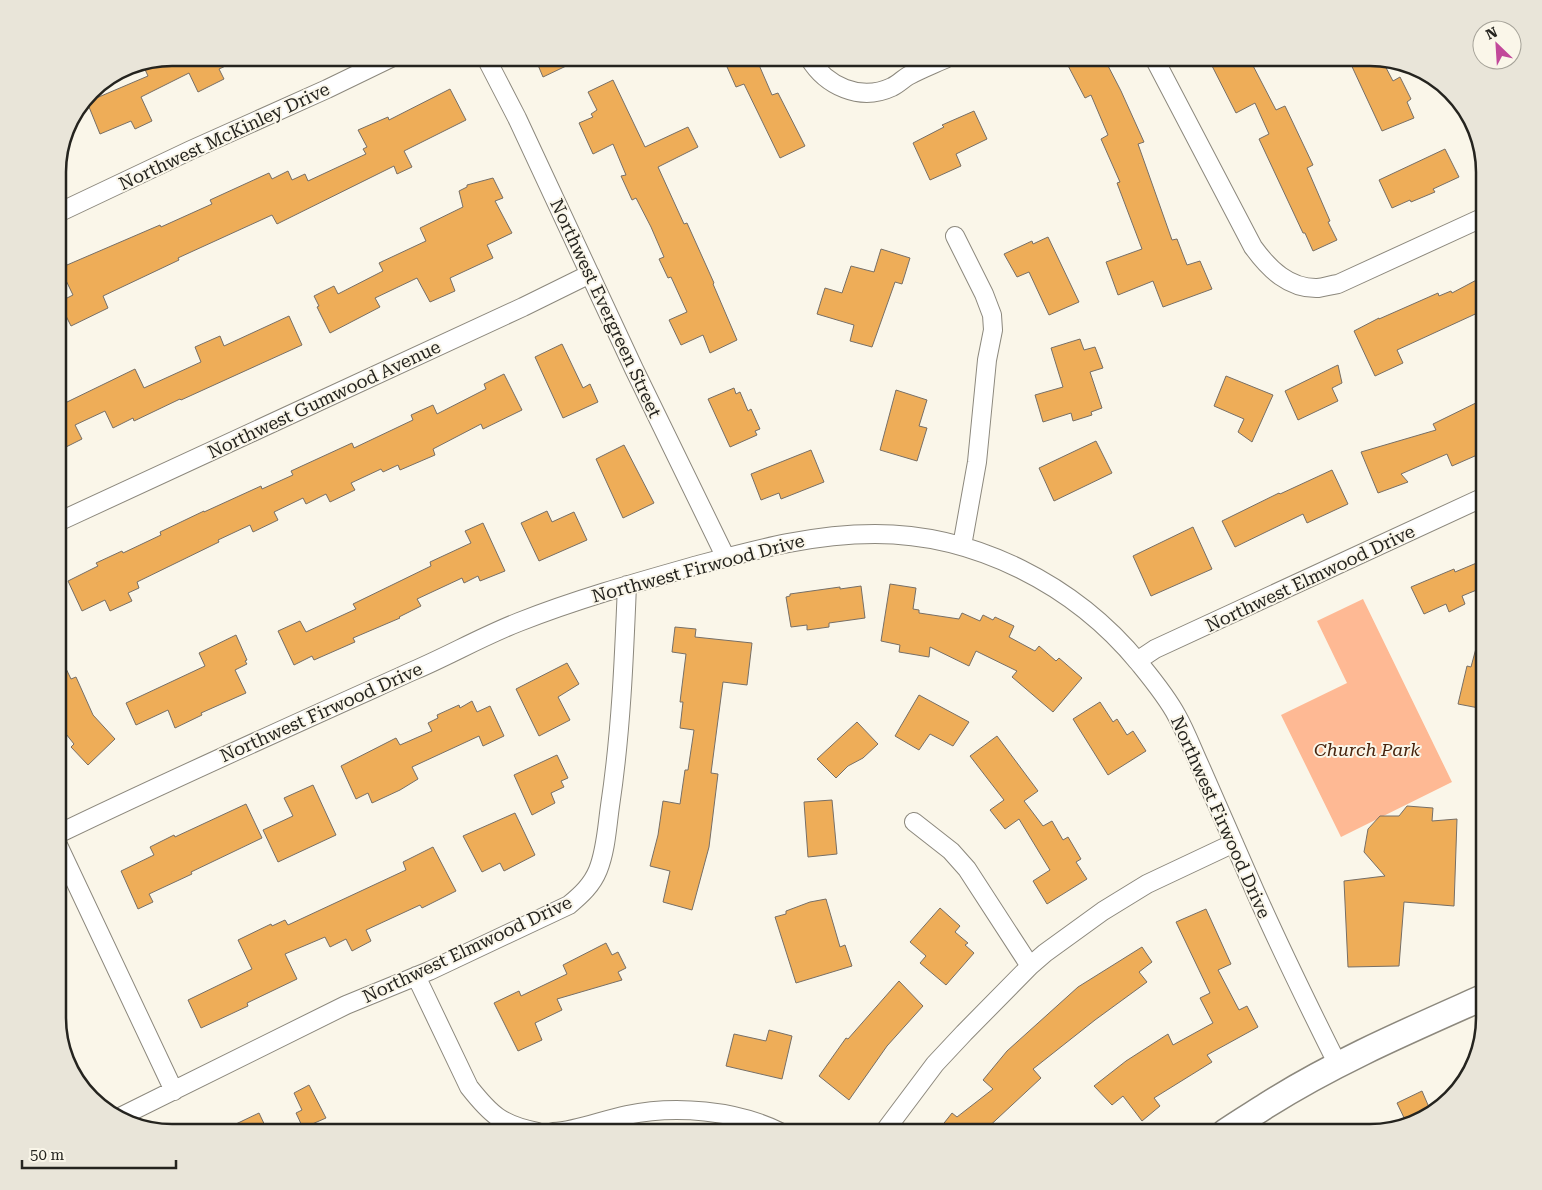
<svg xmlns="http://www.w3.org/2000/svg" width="1542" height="1190" font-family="'Roboto Serif',serif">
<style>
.green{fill:#feb994}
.building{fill:#eead58;stroke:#776f66}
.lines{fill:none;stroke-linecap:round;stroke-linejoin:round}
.minor-casing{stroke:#8c887d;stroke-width:20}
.secondary-casing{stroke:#8c887d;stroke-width:28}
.minor{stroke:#fff;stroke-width:18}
.secondary{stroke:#fff;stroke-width:25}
.labels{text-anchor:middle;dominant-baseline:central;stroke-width:4;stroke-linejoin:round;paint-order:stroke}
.street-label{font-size:18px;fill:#25241f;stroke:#faf6e9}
.park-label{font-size:18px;font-style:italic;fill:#46230d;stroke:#faf6e9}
.rim{fill:none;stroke:#25241f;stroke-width:2.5}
</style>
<rect width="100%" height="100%" fill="#faf6e9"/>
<path class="green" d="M1363,599L1452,782L1341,837L1281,715L1347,683L1317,621Z"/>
<path class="building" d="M172,58H243L219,69L224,79L198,92L189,73L141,97L152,121L135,129L131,121L100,134L87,102L148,76L142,63Z
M535,58H583L543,77Z
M723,58H756L772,95L778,93L805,146L780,158L744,84L736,87Z
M1064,58H1099L1101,62L1105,60L1121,91L1144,142L1138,144L1172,240L1177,239L1187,265L1200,261L1212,289L1163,307L1153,281L1118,295L1106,262L1142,249L1117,183L1120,182L1101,139L1108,135L1091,95L1085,98Z
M1208,58H1249L1276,110L1285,106L1313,165L1307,168L1330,221L1328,222L1337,240L1313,251L1305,233H1303L1259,139L1269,134L1255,103L1236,113Z
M1348,58H1370L1383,62L1393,81L1400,77L1411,99L1407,102L1414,118L1382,131Z
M613,80L645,147L688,127L698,147L658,167L684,224L687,223L714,283L713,284L737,340L710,353L703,335L681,345L669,320L687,312L671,277L668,278L659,259L664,257L651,227L636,198L632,200L621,176L626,175L613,144L593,154L579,123L593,117L591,114L597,110L588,92Z
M450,89L466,120L404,151L412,167L397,174L394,166L277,224L272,215L180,257L178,258L179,260L103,296L108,308L71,326L59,302L73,295L60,268L160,225L161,227L212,204L210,200L269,173L272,179L288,171L292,180L305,174L308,181L366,154L363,149L367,147L358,130L388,117L389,120Z
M974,111L987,139L956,154L961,166L930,180L913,143L944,127L942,125Z
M1445,149L1459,177L1433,189L1435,192L1411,202L1410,200L1392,208L1379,180Z
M493,178L503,198L495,201L512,233L487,245L493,258L450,278L455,291L430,302L417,278L375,298L380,307L330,333L317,307L319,306L314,296L334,286L338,294L383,271L379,263L426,241L420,228L463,207L459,191L467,187V185Z
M1048,237L1079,302L1049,315L1029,272L1017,277L1004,254L1032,241L1033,244Z
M881,249L910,258L902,284L895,282L872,347L850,341L854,325L817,314L825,288L842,293L851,266L874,272Z
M1484,276V310L1397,350L1403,363L1375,376L1354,331L1379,318V319L1438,293L1439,296L1451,291L1452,293Z
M289,316L302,345L181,400L180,399L134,421L133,418L113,428L105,411L75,425L82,439L58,451V388L65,403L135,369L144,388L201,362L195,347L220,336L224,346Z
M1080,339L1084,350L1095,347L1103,368L1090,372L1102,408L1091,412L1092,415L1073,421L1071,413L1043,422L1035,395L1063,387L1051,348Z
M562,344L583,388L590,384L598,402L563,418L535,357Z
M1338,365L1342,383L1332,388L1338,401L1298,420L1285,391Z
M504,374L522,410L483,429L481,424L433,449L435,455L400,470L398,465L383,472L381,469L351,483L355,490L330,502L326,494L306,504L303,498L274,512L278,520L253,532L250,525L218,540L219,542L137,582L139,588L128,593L132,601L110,611L105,600L82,611L68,581L98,566L96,563L122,551L123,553L161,535L160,532L204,511V512L261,486L262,489L293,475L291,471L352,443L354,448L413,420L411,415L433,405L437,414L486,389L484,384Z
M1226,376L1273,395L1252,442L1238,432L1244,419L1214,406Z
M734,388L736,394L740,392L748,411L751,409L760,429L755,431L757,435L730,447L708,399Z
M896,390L927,400L919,426L927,428L917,461L880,450Z
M1484,399V452L1452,466L1447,454L1401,474L1408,482L1378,493L1361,452L1436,430L1433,424Z
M1096,441L1112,473L1054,501L1039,468Z
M624,445L654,503L623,518L596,459Z
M811,450L824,482L781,499L779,493L761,500L751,474Z
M1332,470L1348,504L1307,523L1303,514L1235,547L1222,521L1279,493L1280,494Z
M547,511L552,522L574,512L587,540L539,561L521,523Z
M483,523L505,571L480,581L478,576L464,583L462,578L417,599L421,606L399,617L400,618L353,638L355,642L314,660L312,656L294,665L278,631L300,621L306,632L356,609L353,604L431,566L430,562L471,543L465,531Z
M1193,527L1212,569L1151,596L1133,556Z
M1479,562L1484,573V587L1462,596L1465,604L1449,612L1446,604L1424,614L1411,587L1454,569L1455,572Z
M890,584L916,588L913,609L919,610V613L959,619L962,613L980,621L983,615L993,620L995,617L1014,626L1009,637L1035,651L1039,646L1056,661L1059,658L1082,678L1053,712L1012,677L1017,671L976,651L969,666L930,647L929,657L899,652L900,645L881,641Z
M861,586L865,618L829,623V627L807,630V625L791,627L786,597L790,596V594L840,587V589Z
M675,627L696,629L695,637L752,643L747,685L723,682L711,773L718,774L709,847L692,910L663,902L670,871L650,866L658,835L663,801L680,804L685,770H688L694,730L680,728L683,702H680L686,654L672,652Z
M236,635L247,660L245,661L247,664L235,670L246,693L201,713L202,715L175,728L168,710L136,725L126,703L205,666L199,653Z
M1479,637L1484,638V709L1458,704L1467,666L1471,667Z
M58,652L71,679L76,677L93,715L115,739L88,765L71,747L74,744L58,724Z
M567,663L579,684L558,697L570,720L539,736L516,689Z
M919,695L969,722L953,746L930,734L919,750L895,736Z
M472,701L477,712L490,706L504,736L483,746L479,736L412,767L418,779L400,790L372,803L368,793L356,799L341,766L396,738L400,745L432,731L428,723L438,718L437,715L459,705L460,708Z
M1100,702L1113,722L1117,719L1127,735L1133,731L1146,751L1108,775L1073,719Z
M857,722L878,744L863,758L848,766L836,778L817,759Z
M997,736L1038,791L1024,801L1043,826L1052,821L1063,840L1068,837L1081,859L1076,862L1087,879L1047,904L1033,881L1050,870L1019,819L1005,829L990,810L1004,800L970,756Z
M557,755L568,778L561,781L564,787L551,793L555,803L532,815L514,775Z
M313,785L336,835L278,862L263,830L293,816L284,798Z
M832,800L837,854L808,857L804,802Z
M246,804L262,838L191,872L192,874L149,894L153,902L138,909L121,871L154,855L150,847L174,835L175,837Z
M1407,806L1433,808L1432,821L1457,819L1454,906L1404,902L1399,966L1348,967L1344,881L1385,876L1364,852L1368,829L1380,816H1399Z
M515,813L535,855L504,871L500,863L482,872L463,836Z
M433,847L456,891L422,908L420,905L366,930L371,941L352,951L346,939L330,947L325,937L285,954L297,979L247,1003L248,1006L201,1028L188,1000L252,969L238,940L271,924L272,926L285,920L288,925L406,870L403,862Z
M826,899L840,947L845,945L852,966L796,983L775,917L786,914V911L810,902Z
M940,908L960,926L955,932L968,943L965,945L974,953L946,985L920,963L926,956L910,942Z
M1206,909L1231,964L1218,970L1239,1010L1247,1006L1258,1027L1207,1055L1212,1062L1154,1098L1160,1106L1142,1121L1123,1096L1112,1105L1094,1086L1126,1061L1168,1034L1173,1045L1213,1023L1200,998L1210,993L1176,922Z
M606,943L612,955L618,952L626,968L618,972L622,980L557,999L562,1010L535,1023L542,1040L518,1051L494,1003L519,991L521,996L567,974L563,965Z
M1142,947L1152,962L1139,972L1147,982L1095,1020L1033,1069L1041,1078L983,1132H937L952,1113L957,1117L993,1089L983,1080L1007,1051L1078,987Z
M899,981L923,1006L887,1046L849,1100L819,1076L846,1038L848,1039Z
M769,1030L792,1036L782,1079L726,1066L734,1034L766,1041Z
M309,1085L326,1118L303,1128L296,1113L302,1110L294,1093Z
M1422,1091L1431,1112L1420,1121L1407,1124L1397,1103Z
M259,1113L268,1132H219Z"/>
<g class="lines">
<defs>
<path id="minor" d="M486,58L517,118L634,369L726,558
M809,58C826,86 860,102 892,87C898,84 903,79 908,76C921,69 934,64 947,58
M1154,58L1253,247C1269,269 1289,289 1318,288C1325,287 1331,285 1338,284L1484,217
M58,213L191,150L327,89L391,58
M955,236L984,294L992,315L993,330L987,360L977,462L962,546
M58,522L523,307L590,274
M1137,661L1155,649L1484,497
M914,822L951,851L967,869L1030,966
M58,834C176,777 295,724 415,670C450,655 483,636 519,622C577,599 638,582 698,565C758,549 813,534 875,534C976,534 1075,585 1139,663C1152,679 1167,697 1177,716C1186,732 1193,751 1201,768C1216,803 1232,838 1247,873C1275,938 1306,1001 1338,1065
M58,845L174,1091
M416,976L469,1087C491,1115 502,1125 538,1132
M122,1116L346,1005L429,971L569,905C581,895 592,885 598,870C606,850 607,827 610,806C621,733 624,659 627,585
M553,1132C578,1131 602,1120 627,1115C675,1105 736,1110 780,1132
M884,1132L935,1064L964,1033L1030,966L1045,953L1103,911L1147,884L1234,843"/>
<path id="secondary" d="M1225,1132C1238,1123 1253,1114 1267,1105C1335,1062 1410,1030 1484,997"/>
</defs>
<use href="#minor" class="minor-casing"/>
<use href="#secondary" class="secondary-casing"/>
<use href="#minor" class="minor"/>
<use href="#secondary" class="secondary"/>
</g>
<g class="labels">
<g class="street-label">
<text transform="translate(224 136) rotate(-25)">Northwest McKinley Drive</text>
<text transform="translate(606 308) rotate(65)">Northwest Evergreen Street</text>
<text transform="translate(324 399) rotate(-25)">Northwest Gumwood Avenue</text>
<text transform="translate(698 568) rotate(-15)">Northwest Firwood Drive</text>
<text transform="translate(1310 578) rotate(-25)">Northwest Elmwood Drive</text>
<text transform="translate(321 712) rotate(-24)">Northwest Firwood Drive</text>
<text transform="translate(1221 817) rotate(66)">Northwest Firwood Drive</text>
<text transform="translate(467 949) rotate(-25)">Northwest Elmwood Drive</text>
</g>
<g class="park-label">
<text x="1367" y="749">Church Park</text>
</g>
</g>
<path d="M0 0H1542V1190H0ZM172 66H1370A106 106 0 0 1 1476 172V1018A106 106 0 0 1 1370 1124H172A106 106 0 0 1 66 1018V172A106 106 0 0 1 172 66Z" fill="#e9e5d9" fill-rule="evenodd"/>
<path class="rim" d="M172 66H1370A106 106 0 0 1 1476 172V1018A106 106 0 0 1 1370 1124H172A106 106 0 0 1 66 1018V172A106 106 0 0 1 172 66Z"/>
<g transform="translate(1497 45) rotate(335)"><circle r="24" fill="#faf6e9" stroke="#a5a298"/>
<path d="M0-4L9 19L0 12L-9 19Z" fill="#c2489a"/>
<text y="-8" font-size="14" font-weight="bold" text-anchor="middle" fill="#25241f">N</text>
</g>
<path d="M22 1160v8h154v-8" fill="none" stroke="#25241f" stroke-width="2.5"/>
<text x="30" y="1160" font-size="15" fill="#25241f" stroke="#faf6e9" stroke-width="4" paint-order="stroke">50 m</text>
</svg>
